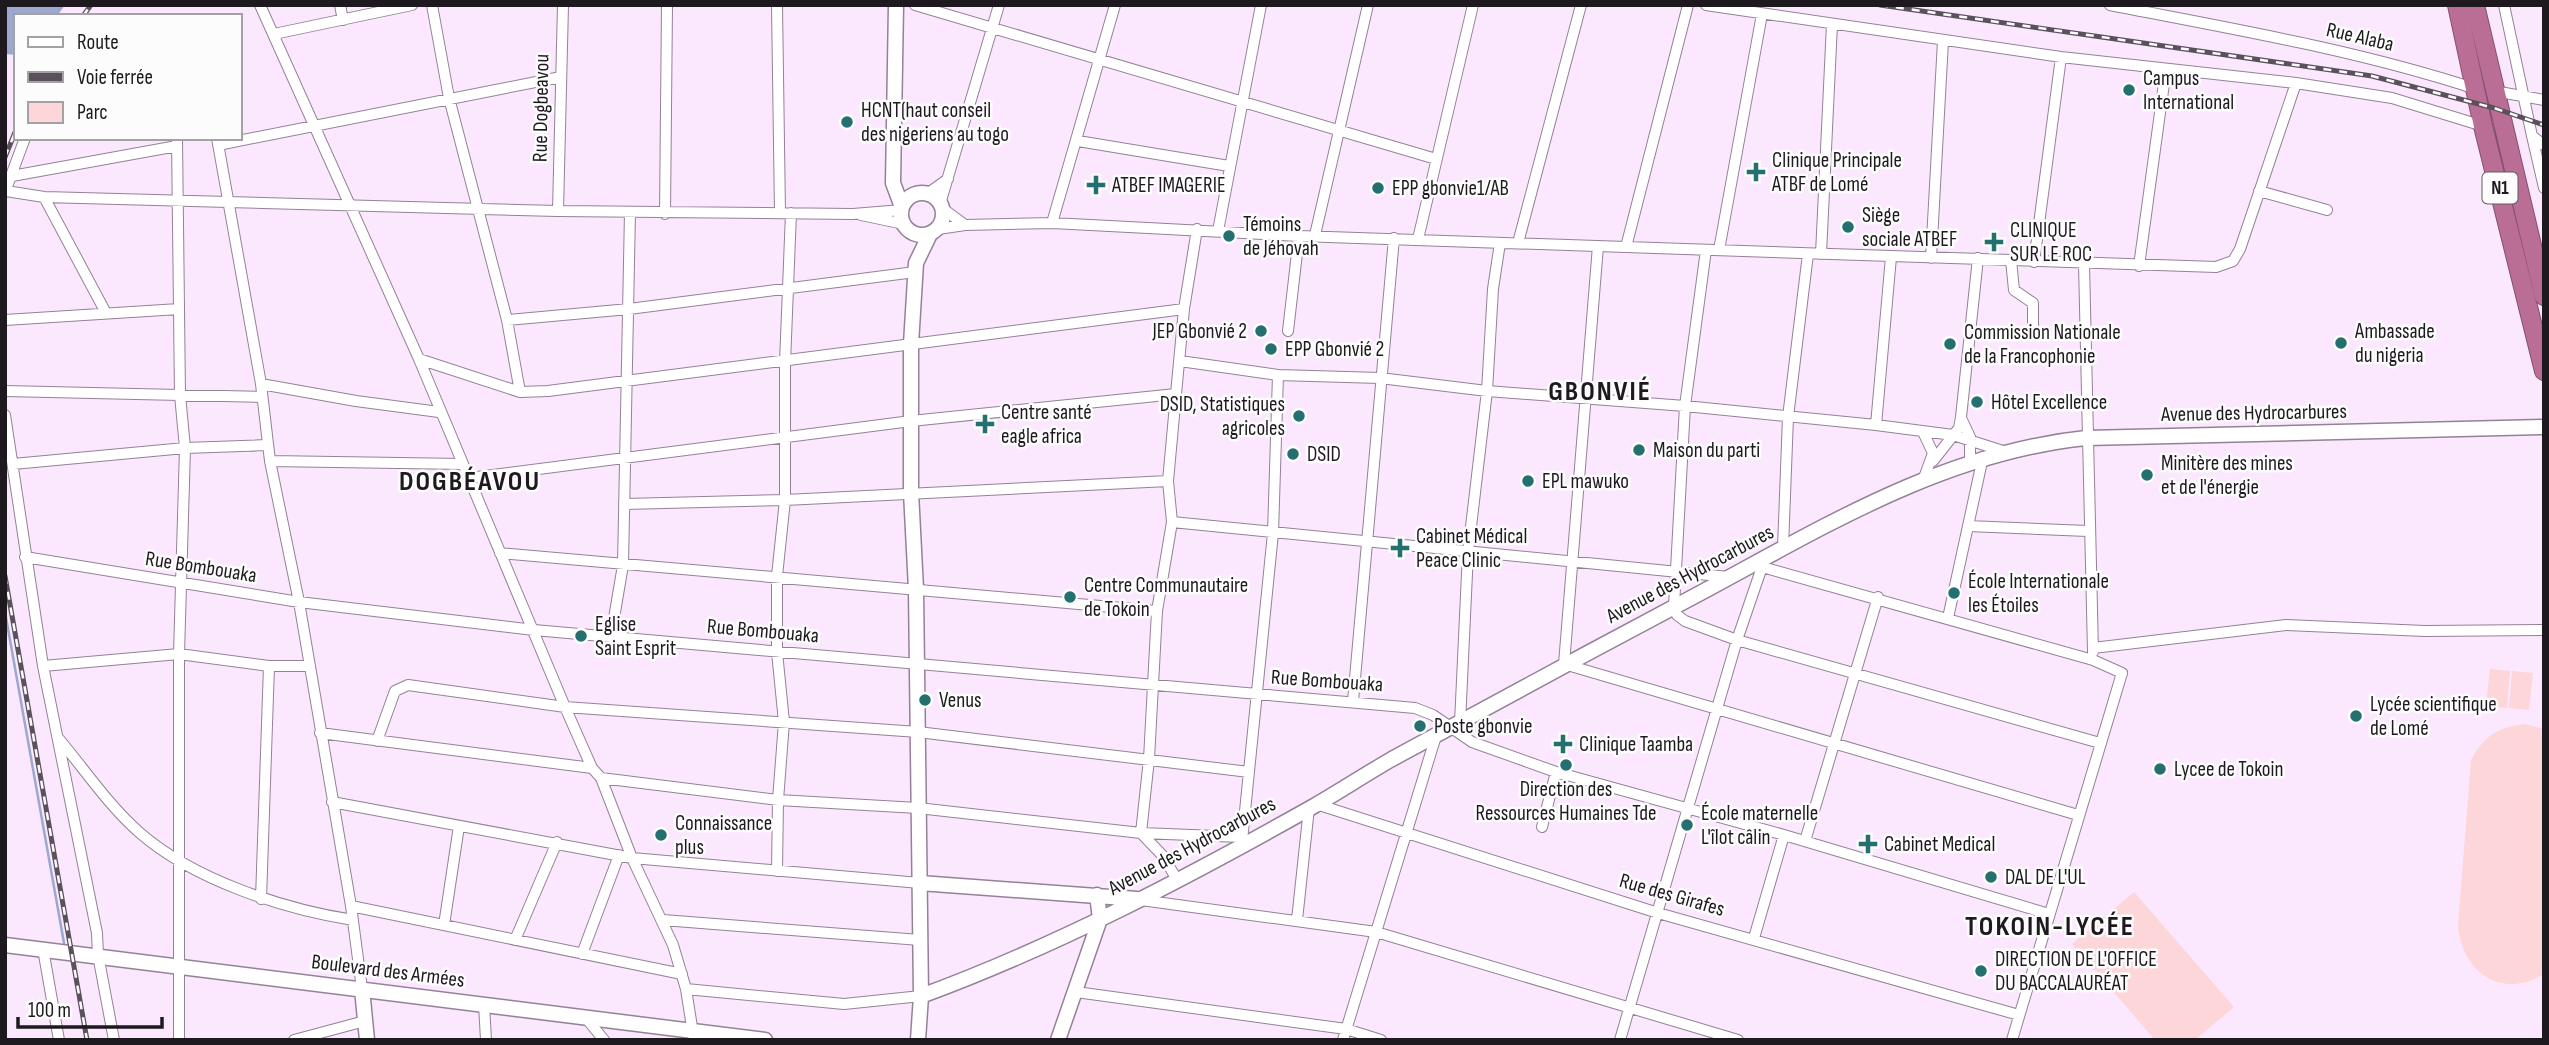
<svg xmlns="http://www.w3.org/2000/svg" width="2549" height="1045" font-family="'Sofia Sans Condensed',sans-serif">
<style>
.green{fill:#fcd6d9}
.water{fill:#9ca8d0}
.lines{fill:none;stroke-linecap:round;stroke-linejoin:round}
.stream{stroke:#9ca8d0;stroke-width:2.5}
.street-casing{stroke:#938295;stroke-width:12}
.secondary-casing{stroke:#938295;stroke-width:17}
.highway-casing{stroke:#83506c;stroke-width:20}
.street{stroke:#fff;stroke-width:10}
.secondary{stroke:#fff;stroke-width:14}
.highway{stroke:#ba6e96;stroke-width:18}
.rail-casing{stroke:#5a515c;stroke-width:5}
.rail{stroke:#fcfcfc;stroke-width:2.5;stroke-dasharray:8;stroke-linecap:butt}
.poi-dot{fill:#246f70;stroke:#fcfcfc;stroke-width:2.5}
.labels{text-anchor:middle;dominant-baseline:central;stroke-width:5;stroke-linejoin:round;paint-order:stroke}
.shield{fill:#fcfcfc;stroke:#615c61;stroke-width:2}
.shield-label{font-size:19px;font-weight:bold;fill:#1e181f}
.street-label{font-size:21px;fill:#1e181f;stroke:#fcfcfc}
.poi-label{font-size:21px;fill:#1e181f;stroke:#fcfcfc;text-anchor:start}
.district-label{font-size:28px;font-weight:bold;letter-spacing:2px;fill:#1e181f;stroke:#fcfcfc}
</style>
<rect width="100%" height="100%" fill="#fbe8fe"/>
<path class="green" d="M2490,669L2510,671L2507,708L2486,706Z
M2512,671L2533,673L2529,710L2509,708Z
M2525,724L2544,729V974C2501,1000 2462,972 2458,926L2471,760C2484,736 2498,727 2525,724Z
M2134,892L2234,1007L2195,1040H2155L2072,944Z"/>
<path class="water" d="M5,5H65L57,16H16V55L5,54Z"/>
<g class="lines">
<path class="stream" d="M5,612L64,943"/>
<defs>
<path id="street" d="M260,5L419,359L565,707L592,768L601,778L632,858L673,945L686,989L694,1040
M340,5L343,20
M432,5L449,98L507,320L520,392
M777,5L780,213
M915,5L1436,159
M1706,5L2061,57L2296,83L2392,98L2483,126
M2110,5C2233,29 2357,50 2476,89
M2504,5L2532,136L2544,145
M274,34L412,5
M2494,91L2544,100
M2532,136L2544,188
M177,138L180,395L185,448L179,654V1040
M217,138L261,384L270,461L299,602L351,906L362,989
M1078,141L1229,166
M218,145L561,77
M12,176L177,146
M6,191L44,197L558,211L853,214L902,210
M2259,191L2327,210
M5,192L25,138
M927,194L948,179
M44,197L106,313
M940,204L999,5
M942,208L965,225
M558,211L563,5
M665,214L667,5
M861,215L904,224
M1052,223L1115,5
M938,229L965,225L1052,223L1299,236L2216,267L2233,261L2240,249L2296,83
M1218,231L1261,5
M1315,235L1368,5
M1418,239L1473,5
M1518,243L1581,5
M1598,246L1564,664L2078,815
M1626,247L1688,5
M1706,250L1685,406L1674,606L1677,615L1685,621L1737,640L2100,743
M1719,250L1762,14
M1821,254L1832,24
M1931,258L1943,41
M2011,260L2014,290L2033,303V330
M2034,262L2061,57
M2084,264L2093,652
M2139,266L2166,69
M5,320L179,309
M507,320L629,309L915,272
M1288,331L1299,236
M419,359L520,392L548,391L1184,309
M1180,361L1278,375L1380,378L1487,391L1685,406L1876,425L1953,435L2003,451
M261,384L356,401L439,412
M5,391L262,397
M5,415L43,666L97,933L98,955L114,1040
M1961,418L1970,437V462
M1876,425L1891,257
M1924,434L1933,453L1924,478
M270,461L463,464
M1933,461L1959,428L1961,417L1978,258
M13,464L185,448L268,445
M469,478L911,421L1176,394
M624,504L785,500L1168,481
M1172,522L1729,577
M1968,526L2088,531
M1783,548L1788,417L1808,254
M500,553L1157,611
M25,557L299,602L534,630L1415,708L1433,715L1472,742L1556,772L1784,835L2049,914
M1757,563L1762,567L2093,660L2122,673L2012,1040
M1948,618L1983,457
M611,636L623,565L630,212
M2093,648L2286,625L2425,631L2544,630
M43,666L179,654L269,666H309
M1353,701L1394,238
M1460,723L1468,552L1487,391L1493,289L1500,243
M320,733L592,768
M59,739C85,770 109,806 140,833C194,880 283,909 353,920
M377,741L395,691L408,685L565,707L918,732L1249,772
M601,778L778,800L918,808L1141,833L1242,837
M332,802L632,858L920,883
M1316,804L1658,913L2019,1015
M1542,827L1556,772
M1242,841L1273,533L1278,375
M1805,841L1878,597
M777,871L778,800L784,722L777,652V576L785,500V363L791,213
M1176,878L1163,856L1141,833L1149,759L1157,611L1172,522L1168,481L1176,394L1184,309L1197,229
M261,899L269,666
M1141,900L1376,932L1738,1040
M351,906L682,974
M663,920L920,940
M1297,920L1309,808
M444,925L459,826
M1754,938L1784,835
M515,940L557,842
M43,949L59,1040
M582,954L619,855
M686,989L844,1004L921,996
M1076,992L1346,1029L1381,1040
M484,1004L486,1040
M586,1018L604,1040
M294,1040L365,1021
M1343,1040L1436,736
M1620,1040L1737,640L1762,567"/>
<path id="secondary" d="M896,5L893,183L902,207
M901 214a21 21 0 1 1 42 0a21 21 0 1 1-42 0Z
M920,883L1137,899
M5,945L765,1040
M362,989L367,1040
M921,996C1057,946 1188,877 1314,806C1340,791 1366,774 1392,759C1491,705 1591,651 1691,598C1817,531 1940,453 2086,438L2544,427
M918,1040L921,996L916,589L911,492V344L916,263L930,234
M1058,1040L1100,919L1097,895"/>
<path id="highway" d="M2457,5L2483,126L2544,371
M2475,5L2544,296"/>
</defs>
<use href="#street" class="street-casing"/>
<use href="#secondary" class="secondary-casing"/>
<use href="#highway" class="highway-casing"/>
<use href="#street" class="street"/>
<use href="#secondary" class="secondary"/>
<use href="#highway" class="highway"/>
<defs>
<path id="rail" d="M1880,5L2372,76L2494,108L2544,125
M83,16L91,5
M5,157L16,130
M5,576L87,1040"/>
</defs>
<use href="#rail" class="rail-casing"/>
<use href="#rail" class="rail"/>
</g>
<g class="poi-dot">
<circle cx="2129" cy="90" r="7"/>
<circle cx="847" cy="122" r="7"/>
<path d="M1752.5 161.5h7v7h7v7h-7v7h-7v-7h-7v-7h7z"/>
<path d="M1092.5 174.5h7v7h7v7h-7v7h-7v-7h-7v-7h7z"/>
<circle cx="1378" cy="188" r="7"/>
<circle cx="1848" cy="227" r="7"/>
<circle cx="1229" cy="236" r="7"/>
<path d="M1990.5 231.5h7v7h7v7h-7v7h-7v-7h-7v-7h7z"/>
<circle cx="1261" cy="331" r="7"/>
<circle cx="2341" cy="343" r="7"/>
<circle cx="1950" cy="344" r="7"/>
<circle cx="1271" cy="349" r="7"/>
<circle cx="1977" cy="402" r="7"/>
<circle cx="1299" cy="416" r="7"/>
<path d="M981.5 413.5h7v7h7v7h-7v7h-7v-7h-7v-7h7z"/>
<circle cx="1639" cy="450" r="7"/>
<circle cx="1293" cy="454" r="7"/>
<circle cx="2147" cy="475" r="7"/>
<circle cx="1528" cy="481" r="7"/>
<path d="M1396.5 537.5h7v7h7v7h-7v7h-7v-7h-7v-7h7z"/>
<circle cx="1954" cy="593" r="7"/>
<circle cx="1070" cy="597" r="7"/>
<circle cx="581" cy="636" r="7"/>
<circle cx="925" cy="700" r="7"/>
<circle cx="2356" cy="716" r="7"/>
<circle cx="1420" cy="726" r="7"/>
<path d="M1559.5 733.5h7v7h7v7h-7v7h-7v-7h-7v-7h7z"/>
<circle cx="1566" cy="765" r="7"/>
<circle cx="2160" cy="769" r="7"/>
<circle cx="1687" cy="825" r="7"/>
<circle cx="661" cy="835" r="7"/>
<path d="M1864.5 833.5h7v7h7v7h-7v7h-7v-7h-7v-7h7z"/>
<circle cx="1991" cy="877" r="7"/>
<circle cx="1981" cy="971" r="7"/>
</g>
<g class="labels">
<rect class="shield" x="2482.5" y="172.5" width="35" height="31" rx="5"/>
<g class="shield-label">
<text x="2500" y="188">N1</text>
</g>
<g class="street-label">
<text transform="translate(2360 37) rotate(13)">Rue Alaba</text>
<text transform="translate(541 108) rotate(-89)">Rue Dogbeavou</text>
<text transform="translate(2254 413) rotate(-1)">Avenue des Hydrocarbures</text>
<text transform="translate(201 567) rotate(9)">Rue Bombouaka</text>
<text transform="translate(1690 574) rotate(-28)">Avenue des Hydrocarbures</text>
<text transform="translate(763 631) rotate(5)">Rue Bombouaka</text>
<text transform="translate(1327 681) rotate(4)">Rue Bombouaka</text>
<text transform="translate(1192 846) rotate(-28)">Avenue des Hydrocarbures</text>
<text transform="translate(1672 895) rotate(16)">Rue des Girafes</text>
<text transform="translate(388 971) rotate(7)">Boulevard des Armées</text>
</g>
<g class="poi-label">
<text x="2143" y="78">Campus<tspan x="2143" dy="24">International</tspan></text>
<text x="861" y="110">HCNT(haut conseil<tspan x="861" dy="24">des nigeriens au togo</tspan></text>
<text x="1772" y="160">Clinique Principale<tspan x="1772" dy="24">ATBF de Lomé</tspan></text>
<text x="1112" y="185">ATBEF IMAGERIE</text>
<text x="1392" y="188">EPP gbonvie1/AB</text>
<text x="1862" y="215">Siège<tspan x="1862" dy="24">sociale ATBEF</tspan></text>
<text x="1243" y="224">Témoins<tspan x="1243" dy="24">de Jéhovah</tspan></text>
<text x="2010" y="230">CLINIQUE<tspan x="2010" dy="24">SUR LE ROC</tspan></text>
<text x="1247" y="331" text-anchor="end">JEP Gbonvié 2</text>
<text x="2355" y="331">Ambassade<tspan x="2355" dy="24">du nigeria</tspan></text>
<text x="1964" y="332">Commission Nationale<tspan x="1964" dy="24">de la Francophonie</tspan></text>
<text x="1285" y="349">EPP Gbonvié 2</text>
<text x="1991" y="402">Hôtel Excellence</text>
<text x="1285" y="404" text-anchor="end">DSID, Statistiques<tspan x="1285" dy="24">agricoles</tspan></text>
<text x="1001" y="412">Centre santé<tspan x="1001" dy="24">eagle africa</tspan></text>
<text x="1653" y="450">Maison du parti</text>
<text x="1307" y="454">DSID</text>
<text x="2161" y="463">Minitère des mines<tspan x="2161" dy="24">et de l'énergie</tspan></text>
<text x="1542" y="481">EPL mawuko</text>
<text x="1416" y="536">Cabinet Médical<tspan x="1416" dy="24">Peace Clinic</tspan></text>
<text x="1968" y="581">École Internationale<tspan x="1968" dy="24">les Étoiles</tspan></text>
<text x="1084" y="585">Centre Communautaire<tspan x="1084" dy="24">de Tokoin</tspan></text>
<text x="595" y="624">Eglise<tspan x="595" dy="24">Saint Esprit</tspan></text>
<text x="939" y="700">Venus</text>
<text x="2370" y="704">Lycée scientifique<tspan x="2370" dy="24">de Lomé</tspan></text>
<text x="1434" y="726">Poste gbonvie</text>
<text x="1579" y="744">Clinique Taamba</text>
<text x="2174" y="769">Lycee de Tokoin</text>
<text x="1566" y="789" text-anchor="middle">Direction des<tspan x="1566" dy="24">Ressources Humaines Tde</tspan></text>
<text x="1701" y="813">École maternelle<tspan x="1701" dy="24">L'îlot câlin</tspan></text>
<text x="675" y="823">Connaissance<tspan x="675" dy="24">plus</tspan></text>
<text x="1884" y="844">Cabinet Medical</text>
<text x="2005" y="877">DAL DE L'UL</text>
<text x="1995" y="959">DIRECTION DE L'OFFICE<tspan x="1995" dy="24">DU BACCALAURÉAT</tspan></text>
</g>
<g class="district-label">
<text x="1600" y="391">GBONVIÉ</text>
<text x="470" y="481">DOGBÉAVOU</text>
<text x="2050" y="926">TOKOIN-LYCÉE</text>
</g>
</g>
<rect width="2549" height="1045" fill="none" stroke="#1e181f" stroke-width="14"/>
<rect x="14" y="14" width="228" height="126" fill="#fcfcfc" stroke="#a3a1a4" stroke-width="2"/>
<rect x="28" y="37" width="35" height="10" fill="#ffffff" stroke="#a3a1a4" stroke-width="2"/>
<text x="77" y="49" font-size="21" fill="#1e181f">Route</text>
<rect x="28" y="72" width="35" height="10" fill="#5a515c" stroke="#a3a1a4" stroke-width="2"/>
<text x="77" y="84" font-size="21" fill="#1e181f">Voie ferrée</text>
<rect x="28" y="102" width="35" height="21" fill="#fcd6d9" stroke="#a3a1a4" stroke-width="2"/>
<text x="77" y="119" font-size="21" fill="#1e181f">Parc</text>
<path d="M18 1017v10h144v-10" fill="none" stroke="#1e181f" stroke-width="3.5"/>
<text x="28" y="1017" font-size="21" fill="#1e181f" stroke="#fcfcfc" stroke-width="5" paint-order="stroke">100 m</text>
</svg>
